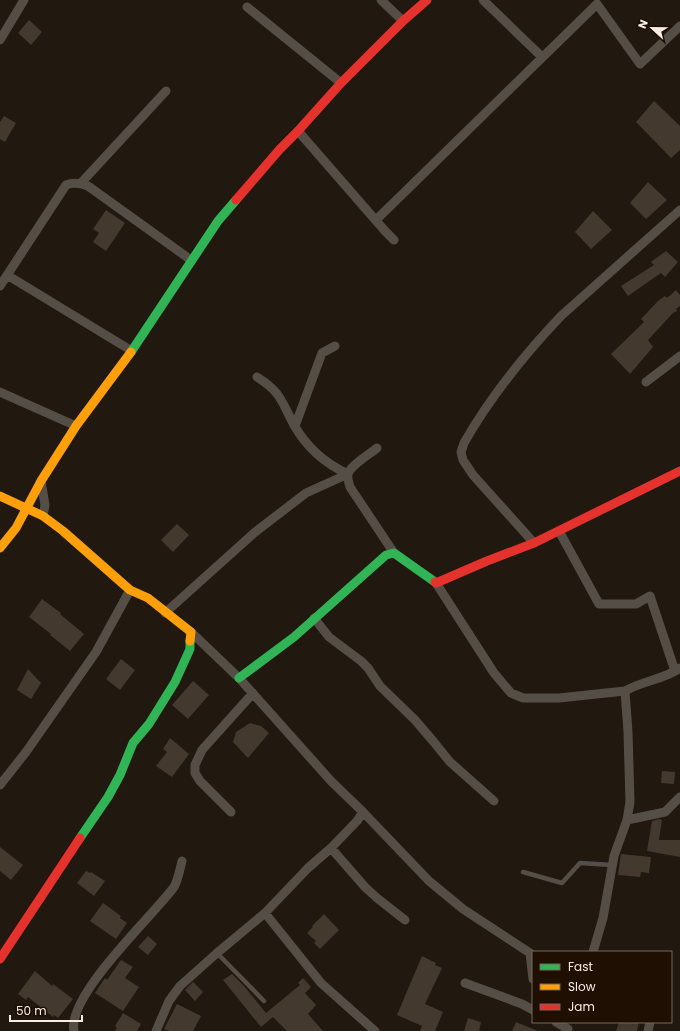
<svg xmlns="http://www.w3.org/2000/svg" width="680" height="1031" font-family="Poppins,sans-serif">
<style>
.building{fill:#43392f}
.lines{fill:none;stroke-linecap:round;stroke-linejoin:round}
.lane{stroke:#554e47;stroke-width:4.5}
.street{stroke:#554e47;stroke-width:9}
.fast{stroke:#30b455;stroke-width:9}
.slow{stroke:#ff9f0a;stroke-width:9}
.jam{stroke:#e5322d;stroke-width:9}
</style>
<rect width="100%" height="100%" fill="#211810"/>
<path class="building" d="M29,20L42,32L31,45L18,33Z
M654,101L680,126V150L671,158L636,122Z
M4,116L16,123L5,142L0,139V122Z
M648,182L667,200L646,219L630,203Z
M106,210L125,223L106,251L93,242L99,233L93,229Z
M593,211L612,230L591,249L575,232Z
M666,251L678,262L665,277L661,273L628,296L621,286L654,265L651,262Z
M676,290L680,295V306L676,309L677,311L673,313L648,340L653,347L630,374L611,354L644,322L641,319L658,301L665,296L667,298Z
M177,524L189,535L173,552L161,540Z
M42,599L61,613L60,614L84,634L70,651L50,635L51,634L29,617Z
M121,659L135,670L120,690L106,679Z
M28,669L41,683L31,699L17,690Z
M193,681L209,695L188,719L172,705Z
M250,723L261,726L269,733L248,758L233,742L236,732Z
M170,738L189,754L172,777L156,766L167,752L163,749Z
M662,771L675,772L674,784L661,783Z
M659,819L662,820L659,840H680V857L647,851L652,821Z
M0,847L23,865L11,880L0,871Z
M621,854L651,857L649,873L641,872L640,877L618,875Z
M86,871L90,873L91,872L105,881L94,896L77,883Z
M103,903L121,916L120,918L127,923L116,939L90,921Z
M324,914L339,930L320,949L314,943L316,941L307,933L313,927L312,926Z
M148,936L157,944L148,955L138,947Z
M422,956L436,963L435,965L442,968L425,1004L443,1012L435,1031H420L422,1026L397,1015Z
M121,960L133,967L125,978L139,987L123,1011L95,993L105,978L107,980Z
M35,971L52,986L53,984L73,999L58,1018L54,1015L53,1017L28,997L26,1000L18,994Z
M232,974L244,986L266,1013L300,985L298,983L303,978L311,987L305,993L316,1005L308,1014L323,1031H287L273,1017L261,1027L223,980Z
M193,982L203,992L195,1001L185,990Z
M177,1004L201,1016L193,1031H169L164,1029Z
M123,1013L141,1024L137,1031H115L117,1028L115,1026Z
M468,1018L481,1022L479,1031H464Z
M516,1022L538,1031H512Z
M619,1022H639L637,1031H616Z"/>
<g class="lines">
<path class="lane" d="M523,872L562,883L580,863L612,865
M217,953L264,1001"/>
<path class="street" d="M381,0L403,21
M483,0L542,57
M247,7L341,83
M0,40L24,0
M298,131L385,231L394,240
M81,183L166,91
M376,220L597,4L640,64L680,26
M7,275L132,351
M0,286L66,185C73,182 80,183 88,186L191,260
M257,377C282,393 281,401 294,425C307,448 324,463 348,474
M646,382L680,356
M0,392L76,426
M295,426L322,353L335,346
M377,448C370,454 351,465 348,474C347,478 349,483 350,487L394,553
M41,481L45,505L43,516
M559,531L599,604H636L650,596L675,671
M534,543L473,475L463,460L461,452L464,443C490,397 525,354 561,316L680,210
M436,583L494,673L511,693L523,698H559L625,691
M165,613L254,533L306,493L348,474
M314,618L329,637L361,661L368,668L380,686L415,720L433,741L450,762L494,801
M191,632L239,678L331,781L363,812L429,881L463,909L530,953L533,979
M0,785L26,752L96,652L130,590
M231,812L200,781L195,773V765L202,750L253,693
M627,820L665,812L680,797
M331,848L365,887L377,898L405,920
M265,913L321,983L375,1031
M593,952L603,918L614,856L627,820L630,802L628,732L625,691C644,680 663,680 680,668
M465,983L522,1004L533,1010
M556,1022L568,1029
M74,1031C67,995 152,917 174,887C178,880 180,869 182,861
M156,1031L169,1001L180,986L217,953L265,913L308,868L331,848L357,821L363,812
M648,1031L650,1022"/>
<path class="fast" d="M131,352L218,221L236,200
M239,678L294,637L386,555L394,553L435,582
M80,838L108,797L120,775L133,743L149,724L175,682L190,649V641"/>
<path class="slow" d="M0,496L43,516L63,531L130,590L148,598L191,632L190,641
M0,548L16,528L41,481L76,426L131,352"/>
<path class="jam" d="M236,200L280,149L298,131L341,83L403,21L427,0
M435,582L436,583L487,561L534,543L680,471
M0,959L80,838"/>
</g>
<rect x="532" y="951" width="140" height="72" fill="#1f0e02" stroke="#76675c"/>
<rect x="540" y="964" width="20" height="6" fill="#30b455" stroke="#76675c"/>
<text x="568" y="971" font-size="12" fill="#f9ece2">Fast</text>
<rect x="540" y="984" width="20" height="6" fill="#ff9f0a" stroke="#76675c"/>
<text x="568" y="991" font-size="12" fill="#f9ece2">Slow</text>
<rect x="540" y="1004" width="20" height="6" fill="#e5322d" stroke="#76675c"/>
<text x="568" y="1011" font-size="12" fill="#f9ece2">Jam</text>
<g transform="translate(652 28) rotate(292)" stroke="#1f0e02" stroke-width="3" paint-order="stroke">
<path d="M0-3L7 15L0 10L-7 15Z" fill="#f9ece2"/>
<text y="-6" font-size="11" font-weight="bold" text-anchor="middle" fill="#f9ece2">N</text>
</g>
<path d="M10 1015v6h72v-6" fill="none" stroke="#f9ece2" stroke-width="2"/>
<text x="16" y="1015" font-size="12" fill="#f9ece2" stroke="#1f0e02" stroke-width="3" paint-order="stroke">50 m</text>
</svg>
